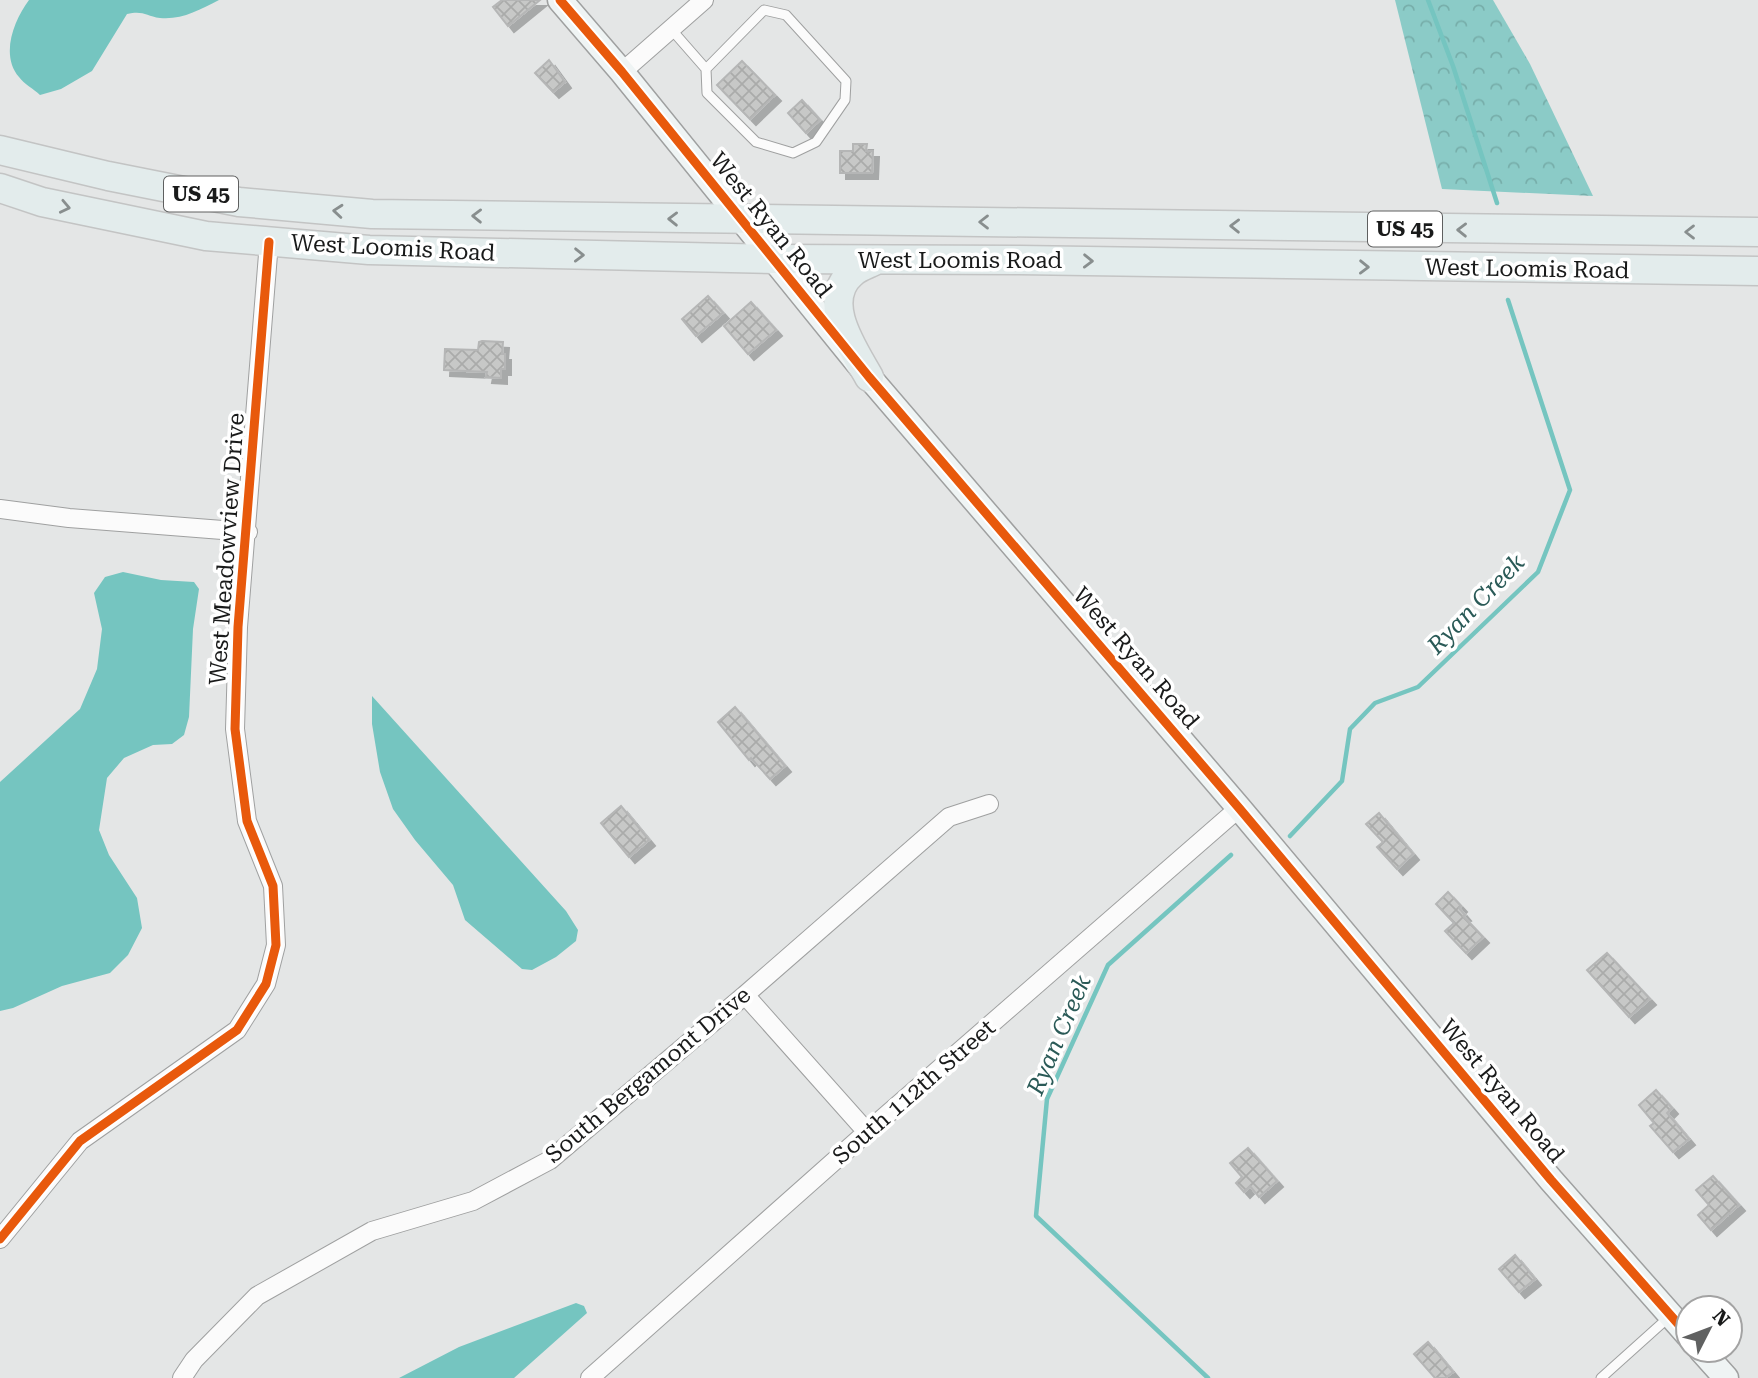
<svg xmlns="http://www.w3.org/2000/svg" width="1758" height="1378" font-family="'Roboto Serif',serif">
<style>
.forest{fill:url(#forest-crowns)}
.water{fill:#75c5c0}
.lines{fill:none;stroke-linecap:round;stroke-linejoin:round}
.stream{stroke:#75c5c0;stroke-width:4.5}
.building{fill:url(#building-cross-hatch);stroke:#b5b6b6;stroke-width:2;filter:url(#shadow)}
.lane-casing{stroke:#9fa0a0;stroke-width:11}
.street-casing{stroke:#9fa0a0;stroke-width:20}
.secondary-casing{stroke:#9fa0a0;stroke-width:27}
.primary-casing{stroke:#c3c4c4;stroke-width:31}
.lane{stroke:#fbfbfb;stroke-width:9}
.street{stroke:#fbfbfb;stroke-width:18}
.secondary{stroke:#eff4f4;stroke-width:24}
.primary{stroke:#e3ecec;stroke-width:28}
.cycleway-casing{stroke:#fff;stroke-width:13}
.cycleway{stroke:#e8590c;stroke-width:9}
.oneway{stroke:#888e8e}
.labels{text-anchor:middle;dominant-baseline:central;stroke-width:7;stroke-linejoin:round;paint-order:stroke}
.shield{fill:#fff;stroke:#5e5f5f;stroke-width:2}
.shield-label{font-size:21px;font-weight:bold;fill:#191a1a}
.street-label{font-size:23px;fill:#191a1a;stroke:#fff}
.water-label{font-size:24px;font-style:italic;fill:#2a5a57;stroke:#fff}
</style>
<defs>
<pattern id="forest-crowns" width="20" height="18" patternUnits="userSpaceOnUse" patternTransform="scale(1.75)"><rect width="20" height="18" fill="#8bcbc7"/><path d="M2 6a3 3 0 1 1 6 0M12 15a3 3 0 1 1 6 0" fill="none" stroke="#77aeaa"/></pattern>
<pattern id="building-cross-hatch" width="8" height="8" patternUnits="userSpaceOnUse" patternTransform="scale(1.75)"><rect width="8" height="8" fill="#c7c8c7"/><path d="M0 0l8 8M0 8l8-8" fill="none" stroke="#aaabaa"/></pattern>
<filter id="shadow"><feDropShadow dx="6" dy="6" stdDeviation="0" flood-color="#0004"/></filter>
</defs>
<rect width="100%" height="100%" fill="#e4e6e6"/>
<path class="forest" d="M1395,0H1493L1530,64L1593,196L1442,189Z"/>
<path class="water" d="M29,0H219C199,10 182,20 160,18C146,16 143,10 127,14L92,71L61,89L40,95C34,89 24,84 19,77C0,55 14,20 29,0Z
M123,572L161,580L194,582L199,589L193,629L189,717L184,735L172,744L153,745L124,758L107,778L99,830L109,855L137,898L142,928L128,955L110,973L62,986L13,1008L0,1011V782L80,709L97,669L102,629L94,593L105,577Z
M372,696L566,911L578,930L576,941L556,957L532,970L522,969L465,920L453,885L415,840L393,809L380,772L372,724Z
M576,1303L584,1306L587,1313L514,1378H399L459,1347Z"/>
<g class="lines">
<path class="stream" d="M1428,0L1453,66L1497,203
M1290,836L1342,781L1350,729L1375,703L1418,687L1538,572L1570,490L1508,300
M1208,1378L1036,1216L1047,1099L1108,965L1231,855"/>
</g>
<path class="building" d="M502,0H540L508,26L493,7Z
M549,60L565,82L553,92L535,73Z
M742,61L775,95L750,119L717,85Z
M802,100L820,120L806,133L788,113Z
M853,144H867L866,151H873L872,173H840V151H853Z
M708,296L723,313L696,336L682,319Z
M751,302L776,330L748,354L724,326Z
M482,341L503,342L502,354H505V369H501V378L486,377L487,372L444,370L445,349L478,350L479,342Z
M735,707L785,766L770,779L751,758L749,760L718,722Z
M621,806L649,840L629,857L601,823Z
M1379,813L1413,854L1397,869L1377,847L1383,842L1366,824Z
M1448,892L1461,906L1459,908L1465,915L1463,916L1483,937L1466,953L1445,931L1454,923L1436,904Z
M1607,953L1650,999L1629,1017L1587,970Z
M1656,1090L1672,1108L1667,1113L1689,1139L1673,1152L1650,1126L1654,1123L1639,1105Z
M1248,1148L1277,1181L1259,1197L1250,1186L1244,1192L1236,1183L1242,1177L1230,1163Z
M1713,1176L1739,1205L1711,1230L1698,1215L1709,1205L1696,1190Z
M1515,1255L1535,1279L1519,1292L1499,1269Z
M1428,1342L1453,1372L1445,1378H1435L1414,1354Z"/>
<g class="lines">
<defs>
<path id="lane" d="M671,29L706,69L707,93L756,142L793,153L816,142L845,100L846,81L786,15L764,10L706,69
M1601,1378L1669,1317"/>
<path id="street" d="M622,72L704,0
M0,509L69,518L248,532
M745,995L867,1132
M0,1239L80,1141L237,1030L266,984L276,945L273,886L247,821L235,729L238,627L269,242
M182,1378L194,1360L257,1296L372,1231L473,1201L550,1160L745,995L949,817L989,804
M590,1378L867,1132L1239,808"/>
<path id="secondary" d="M560,0L622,72L869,377L1239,808L1551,1180L1688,1335
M1701,1350L1726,1378"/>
<path id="primary" d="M0,150L108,176L239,202L372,214L1758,232
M0,188L42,202L206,236L369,250L774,259L1019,260L1758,271
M869,377C854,350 819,301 852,273C858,267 869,264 876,260"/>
</defs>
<use href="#lane" class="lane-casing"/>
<use href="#street" class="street-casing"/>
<use href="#secondary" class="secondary-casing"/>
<use href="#primary" class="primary-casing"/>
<use href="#lane" class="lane"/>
<use href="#street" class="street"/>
<use href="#secondary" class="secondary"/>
<use href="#primary" class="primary"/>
<defs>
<path id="cycleway" d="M560,0L622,72L869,377L1239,808L1551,1180L1688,1335
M0,1239L80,1141L237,1030L266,984L276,945L273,886L247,821L235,729L238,627L269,242"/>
</defs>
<use href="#cycleway" class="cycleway-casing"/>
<use href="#cycleway" class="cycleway"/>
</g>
<defs><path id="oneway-chevron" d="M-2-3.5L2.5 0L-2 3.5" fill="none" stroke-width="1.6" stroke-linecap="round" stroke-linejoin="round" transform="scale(1.75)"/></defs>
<g class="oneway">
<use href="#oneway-chevron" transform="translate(65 207) rotate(12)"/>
<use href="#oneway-chevron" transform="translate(338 211) rotate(-175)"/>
<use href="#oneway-chevron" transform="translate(477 216) rotate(-179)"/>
<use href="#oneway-chevron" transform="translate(673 219) rotate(-179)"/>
<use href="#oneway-chevron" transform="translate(984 222) rotate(-180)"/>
<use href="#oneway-chevron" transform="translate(1235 226) rotate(-179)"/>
<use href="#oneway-chevron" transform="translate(1462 230) rotate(-179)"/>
<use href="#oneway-chevron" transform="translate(1690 232) rotate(-180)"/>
<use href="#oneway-chevron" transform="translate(579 255) rotate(1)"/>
<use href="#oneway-chevron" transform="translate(1088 261) rotate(1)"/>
<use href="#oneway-chevron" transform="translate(1364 267) rotate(1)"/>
</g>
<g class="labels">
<g class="shield">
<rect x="164" y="176.5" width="74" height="35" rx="5"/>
<rect x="1368" y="211.5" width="74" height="35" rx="5"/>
</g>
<g class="shield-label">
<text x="201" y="194">US 45</text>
<text x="1405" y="229">US 45</text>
</g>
<g class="street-label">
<text transform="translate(771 225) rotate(51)">West Ryan Road</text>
<text transform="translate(393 248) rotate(3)">West Loomis Road</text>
<text x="960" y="260">West Loomis Road</text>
<text transform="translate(1527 269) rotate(1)">West Loomis Road</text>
<text transform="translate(227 549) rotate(-86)">West Meadowview Drive</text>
<text transform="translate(1136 658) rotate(49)">West Ryan Road</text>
<text transform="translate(648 1075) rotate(-40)">South Bergamont Drive</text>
<text transform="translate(1502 1091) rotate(50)">West Ryan Road</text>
<text transform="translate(914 1092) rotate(-41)">South 112th Street</text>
</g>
<g class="water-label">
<text transform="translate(1476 604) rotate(-46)">Ryan Creek</text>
<text transform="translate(1059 1035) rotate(-67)">Ryan Creek</text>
</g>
</g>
<g transform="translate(1709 1329) rotate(48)"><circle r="33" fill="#ffffff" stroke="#a3a3a3" stroke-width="2"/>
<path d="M0-5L12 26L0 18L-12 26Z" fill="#606161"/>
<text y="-10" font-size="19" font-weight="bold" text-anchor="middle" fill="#191a1a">N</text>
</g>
</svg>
